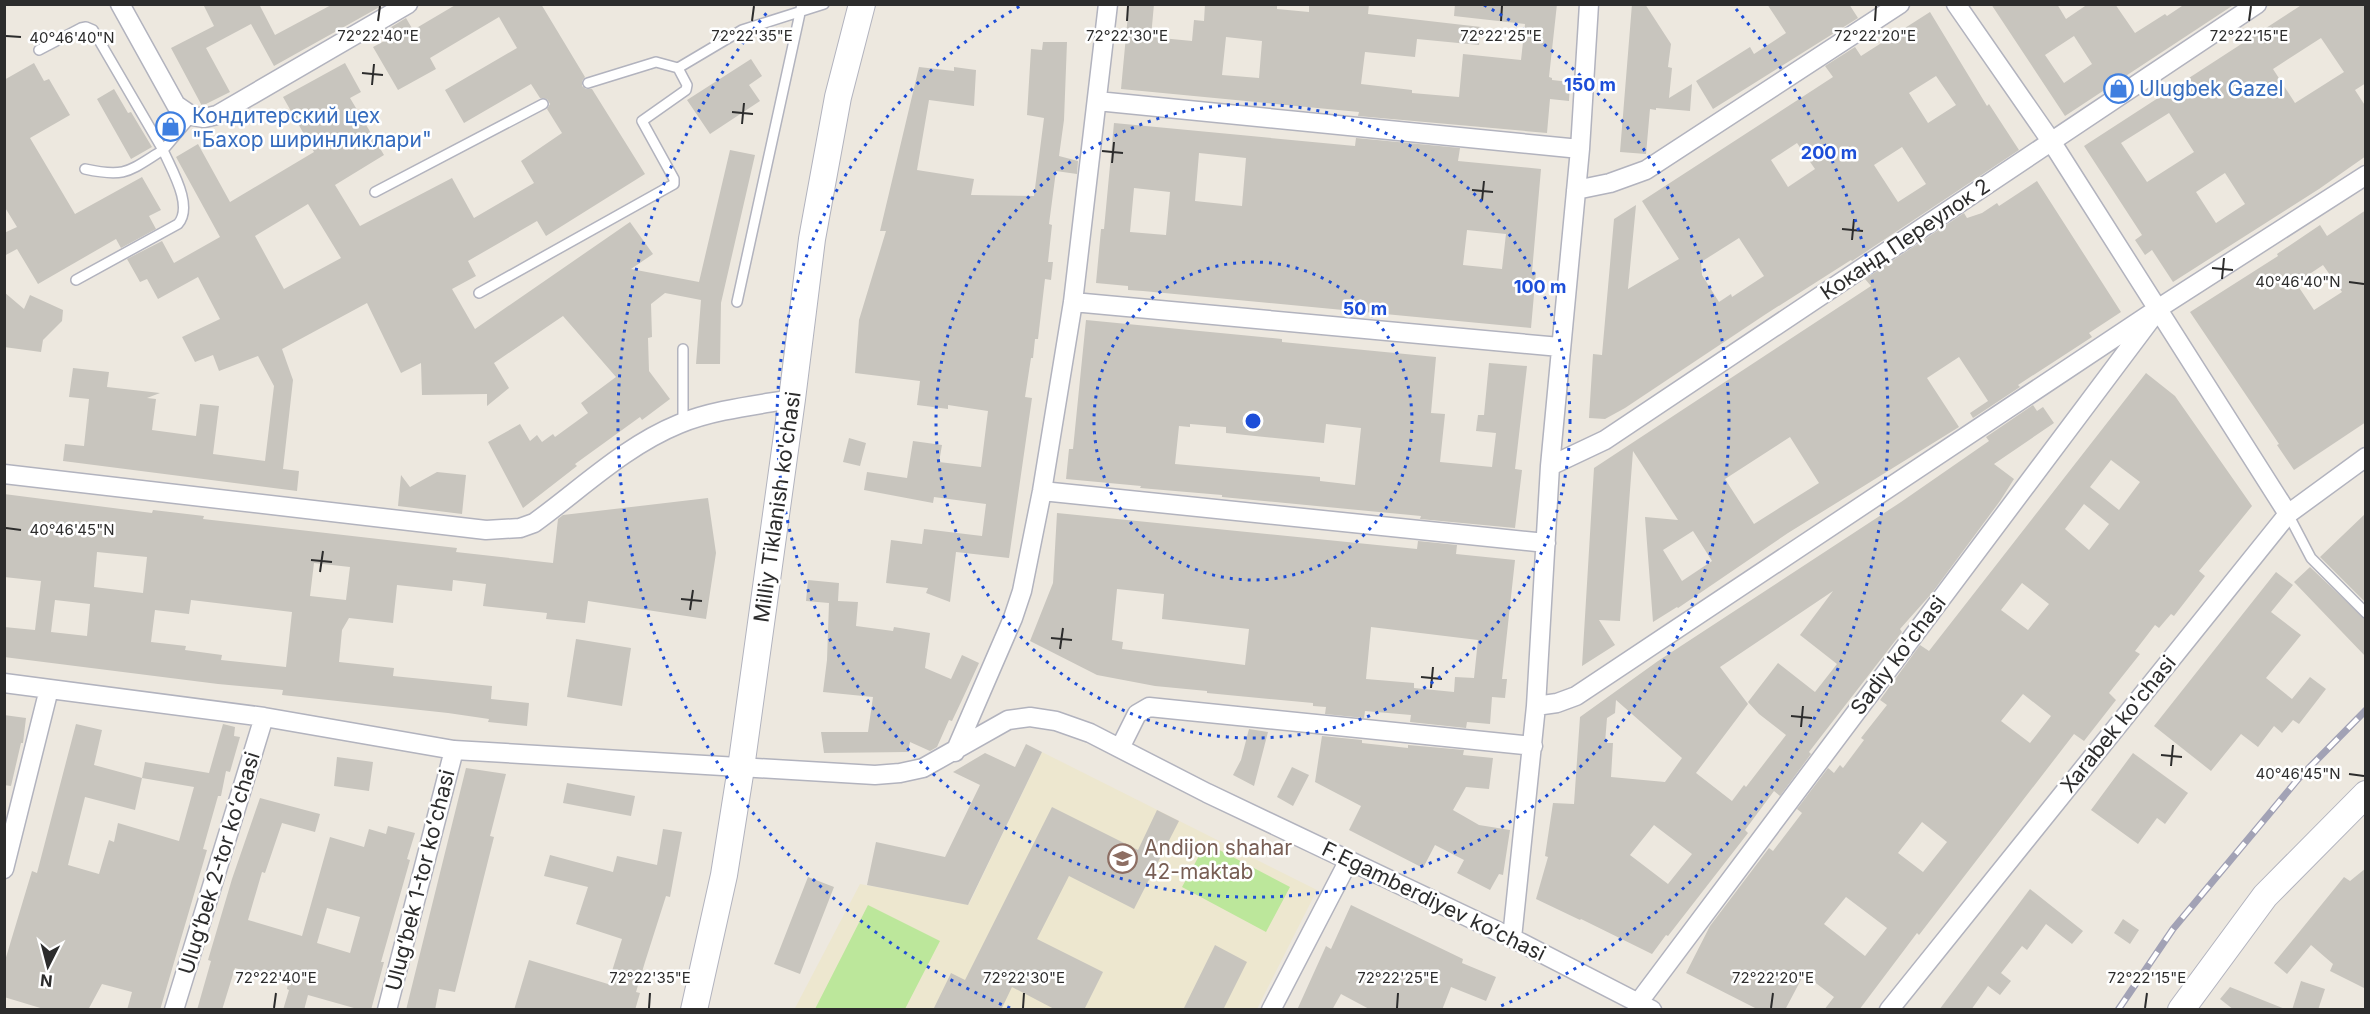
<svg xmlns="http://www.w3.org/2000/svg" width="2370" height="1014" font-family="Inter,sans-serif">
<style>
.education{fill:#ede7cf}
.pitch{fill:#bce79b}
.building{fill:#c8c5be;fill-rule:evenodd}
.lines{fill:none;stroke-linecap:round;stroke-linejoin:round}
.service-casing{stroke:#b2b3be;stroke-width:12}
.minor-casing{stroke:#b2b3be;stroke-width:21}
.secondary-casing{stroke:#b2b3be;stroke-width:28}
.service{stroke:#fff;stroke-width:9}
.minor{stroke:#fff;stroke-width:18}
.secondary{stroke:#fff;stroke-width:26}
.rail-casing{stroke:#a2a2b5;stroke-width:7}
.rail{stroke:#fff;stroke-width:4.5;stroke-dasharray:14;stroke-linecap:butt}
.ticks{fill:none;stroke:#2c2c2c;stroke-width:2}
.ring{fill:none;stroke:#1d4ed8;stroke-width:3;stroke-dasharray:3 6}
.labels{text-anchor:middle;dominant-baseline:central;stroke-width:5;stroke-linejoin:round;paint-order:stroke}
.shop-label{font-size:21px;fill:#366cbe;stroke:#fff;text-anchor:start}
.street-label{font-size:21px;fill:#2c2c2c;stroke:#fff}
.education-label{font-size:21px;fill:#785e54;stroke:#fff;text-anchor:start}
.ticks-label{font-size:15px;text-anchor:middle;fill:#2c2c2c;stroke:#fff;stroke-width:5;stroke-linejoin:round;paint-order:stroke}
.centre{fill:#1d4ed8;stroke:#fff;stroke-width:3}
.ring-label{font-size:18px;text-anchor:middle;font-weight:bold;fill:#1d4ed8;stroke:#fff;stroke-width:5;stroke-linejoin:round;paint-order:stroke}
</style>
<rect width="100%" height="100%" fill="#ede8df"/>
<path class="education" d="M1042,752L1317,890L1257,1009L794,1010L860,884L969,904Z"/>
<path class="pitch" d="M1206,843L1290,887L1266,932L1182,887Z
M868,905L940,941L905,1009H815Z"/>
<path class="building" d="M203,4H259L275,35L333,4H385L274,66L251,24L206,48L230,92L202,106L171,48L214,26Z
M457,4H541L585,77L582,81V86L586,89H592L645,174L546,236L537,221L468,261L476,276L452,289L475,329L630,222L653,254L631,269L699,282L730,150L755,155L721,303L720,364H696L701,300L665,293L651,304L652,337L648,338L649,371L670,399L642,420L640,417L575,464L577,466L523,508L488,442L520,424L530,441L537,435L542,442L553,434L555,437L588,413L581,403L616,377L563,316L494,363L509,388L487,406V394L422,395L421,363L401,373L367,303L282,349L293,380L283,469L299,471L297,491L63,461L65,444L84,446L89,399L69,397L73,368L109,372L107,387L160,393L147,398L156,399L152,430L196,436L200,404L219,406L213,454L265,461L274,386L258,356L219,371L213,355L195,362L182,337L220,319L198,277L158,299L147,279L140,282L127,259L162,241L174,263L220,237L176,157L198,144L230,202L314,152L283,97L345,63L361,92L350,98L384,155L335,185L360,226L452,178L474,218L534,183L521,161L562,133L547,109L550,104L547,99L540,98L531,84L464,123L445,90L517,48L499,17L430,58L436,69L398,90L373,47L392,37L388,29L406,18L413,30ZM308,204L341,258L284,289L255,236Z
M1129,4H1154L1151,37L1192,41L1194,20L1204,21L1205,4H1277V9L1309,12V4H1369L1368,14L1481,27L1479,45L1417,39L1415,57L1365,52L1361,84L1412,90V93L1459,97L1463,54L1521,60L1525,24L1454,16L1455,4H1557L1549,77L1552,78V80L1570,82L1569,101L1550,99L1547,133L1358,116L1359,112L1121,89ZM1226,37L1262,41L1259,78L1222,75Z
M1632,4H1645L1671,44L1668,67L1672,68L1669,98L1692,84L1690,111L1656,108V110L1650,109L1646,154L1620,152Z
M1767,4H1849L1858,18L1713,109L1696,81L1750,47L1754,54L1786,33Z
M1991,4H2057L2066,19L2088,4H2115L2135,33L2165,14L2167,16L2185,4H2235L2065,116ZM2074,36L2092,64L2064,83L2045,55Z
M2303,4H2366V83L2355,90L2366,107V156L2319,189L2173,282L2152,250L2145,255L2135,240L2142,235L2084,146ZM2321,38L2344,72L2295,103L2273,69ZM2169,113L2194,152L2147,182L2121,143ZM2225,173L2245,204L2216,223L2196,192Z
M1930,12L1987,106L1989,104L2019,150L1852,261L1851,260L1766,314L1625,408L1605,419L1589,418L1593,354L1602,355L1614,219L1636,205L1628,289L1679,259L1642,201L1833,77L1825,66L1855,47L1861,56ZM1936,76L1956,105L1928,123L1909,93ZM1797,143L1815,169L1788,187L1771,160ZM1902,147L1926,184L1898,202L1874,165ZM1739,238L1764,276L1732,297L1731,294L1719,302L1702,275L1701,262Z
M1043,42H1067L1064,120L1059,156L1078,161L1077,174L1056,171L1049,224L1052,225L1048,262H1053L1051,280L1045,279L1038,339H1035L1033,358H1031L1025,397L1032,398L1009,558L956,552L950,602L926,593L928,588L886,583L891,540L922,544L924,529L982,536L986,504L934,497L933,503L864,490L867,472L907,478L913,441L942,445L939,462L981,467L988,411L948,405V409L917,405L920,381L855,373L859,320L886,231H880L919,67L954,71V67L976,70L974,106L929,100L917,170L974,179L971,195L1034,196L1044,118L1027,115L1031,49L1042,50Z
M751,59L762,76L749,85L760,101L710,134L687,100Z
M34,63L44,81L49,79L70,115L30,138L75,214L142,177L161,210L149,216L156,229L121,248L116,239L38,284L17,249L4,256V233L17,227L4,206V80Z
M114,89L128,113L131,112L152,147L131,159L97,99Z
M1114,123L1355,146L1356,138L1460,148L1458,161L1541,169L1532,272H1536L1531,328L1143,291L1128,290V286L1096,283L1101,229H1104ZM1199,153L1246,158L1242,206L1195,201ZM1134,188L1170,192L1166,235L1130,232ZM1467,230L1506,234L1502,269L1463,265Z
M2037,181L2121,312L2089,333L2092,337L2018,385L2020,387L1973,418L1970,413L1988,401L1959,357L1927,378L1959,427L1788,533L1678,608L1677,607L1653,622L1645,517L1678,520L1633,451L1620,621L1599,620L1615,645L1582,666L1594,468L1871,286L1865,279L1964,213L1967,218L1982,213L1997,203L1999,206ZM1790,437L1819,483L1754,524L1725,479ZM1693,531L1712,561L1682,581L1663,550Z
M2366,210V422L2294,470L2277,445L2279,444L2190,312L2278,256L2277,254L2320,225L2327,236ZM2323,265L2342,292L2314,310L2296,283Z
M4,292L24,309L30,295L63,310L62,321L43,340L41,352L4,347Z
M1086,320L1282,339V342L1436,357L1431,413L1445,414L1440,462L1492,467L1496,433L1476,431L1478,415H1484L1489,363L1527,366L1515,469L1522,470L1515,528L1420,519L1421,516L1222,497V495L1140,488L1141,486L1066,479L1069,449H1073ZM1190,424L1226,427V433L1324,443L1326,424L1361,428L1355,485L1320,481V477L1175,464L1179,426L1190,427Z
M2146,373L2175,396L2252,506L2199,571L2205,576L2174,616L2171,614L2159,628L2155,625L2135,651L2140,654L2109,693L2116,700L2084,741L2074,734L1919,935L1917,933L1859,1010H1824L1834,997L1804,974L1785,1010H1759L1686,973L1710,926L1769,848L1773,851L1802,813L1797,809L1828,768L1834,773L1840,765L1843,768L1864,740L1861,738L1887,705L1880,700L1920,645L1929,651ZM2111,460L2140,482L2119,510L2090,487ZM2084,504L2109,524L2089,550L2065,529ZM2022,583L2049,604L2028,630L2001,610ZM2023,694L2051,716L2030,743L2001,721ZM1922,822L1947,842L1923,872L1898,853ZM1846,897L1887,928L1865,956L1824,924Z
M2033,405L2037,411L2043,407L2054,423L1994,464L2014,479L2000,501L1932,593L1900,629L1902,632L1809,752L1811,754L1780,796L1774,791L1745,830L1748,833L1668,936L1666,935L1652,954L1581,919L1580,920L1536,899L1548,857L1545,856L1553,803L1574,804L1580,717L1658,661L1901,502L1989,441L1986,437ZM1833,591L1800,635L1837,664L1815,692L1778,663L1748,702L1759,714L1786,735L1746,787L1744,785L1732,801L1696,773L1748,704L1720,667ZM1616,700L1682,758L1665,782L1611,777L1613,743H1605L1607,718L1615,713ZM1654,825L1692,854L1668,884L1630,855Z
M849,438L866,443L860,466L843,462Z
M437,472L466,475L462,514L398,506L401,475L410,487Z
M4,494L152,513L153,510L204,516L203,519L457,548L456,552L553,563L558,519L563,515L708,498L716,553L706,619L588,601L585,623L546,619L547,613L483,606L486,584L453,580L452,591L397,585L393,623L349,618L342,630L339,662L394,668L393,676L492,686L491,699L529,703L527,726L488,722L489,719L448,713L282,695L283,690L218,684L4,657V627L35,630L41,581L4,577ZM97,552L147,557L143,593L94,587ZM314,563L350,567L346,600L310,596ZM55,600L90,604L87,636L51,632ZM191,600L292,612L286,667L221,660L222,655L185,650L186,646L151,642L155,610L189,614Z
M1057,513L1417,549L1418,541L1457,545L1456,554L1515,560L1502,679H1507L1505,698L1492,697L1490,724L1467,722L1466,728L1410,722L1411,715L1365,711L1364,718L1325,714L1326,707L1313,706V703L1207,693V691L1155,686L1097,675L1030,641L1053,583ZM1117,589L1164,594L1162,619L1249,629L1245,665L1122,649L1123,642L1112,640ZM1371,627L1478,640L1474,678L1455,677L1454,692L1414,688V683L1366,679Z
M2366,513V603L2320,557Z
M2310,567L2366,620V657L2294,582Z
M2276,572L2293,585L2271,612L2301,635L2266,678L2292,699L2310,677L2326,689L2299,724L2293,720L2282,733L2274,726L2258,747L2241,734L2211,771L2154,726Z
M808,580L839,583L838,601L858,602L856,626L893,631L894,627L930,633L925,668L951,679L962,655L979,663L962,700L952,721L949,720L937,747L930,751L910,742L908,752L824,753L821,732H868L873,697L823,692L827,660L829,603L806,601Z
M576,639L631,648L622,706L567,697Z
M4,715L26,718L23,743H21L11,786L4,785Z
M76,724L102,730L94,765L142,778L145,762L209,773L223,724L235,727L234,736L240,737L230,772L226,771L221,796H218L203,849L207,850L160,1010H127L132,992L102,984L88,1010H47L4,997V964L32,871L37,873ZM142,778L194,787L179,841L118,823L114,842L109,840L99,874L68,865L85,797L135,810Z
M1249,729L1268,732L1254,786L1233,775L1241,760Z
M1322,736L1362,740V743L1408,748V745L1464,750L1463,755L1493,758L1489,789L1466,787L1453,810L1479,825L1510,830L1503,875L1499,874L1490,890L1457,873L1464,860L1435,845L1423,868L1349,830L1361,806L1315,782Z
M1026,744L1042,752L968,905L867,885L876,842L945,857L980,785L953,772L985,753L1015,767Z
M2133,753L2188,793L2165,824L2157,818L2138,844L2091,810Z
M337,757L373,762L369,791L334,786Z
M1292,767L1309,775L1293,806L1277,797Z
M466,768L506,774L490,836L494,837L455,992L439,989L435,1010H406Z
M567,783L635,796L631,816L563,803Z
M260,798L320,814L315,832L282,823L265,873L262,872L248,920L302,936L330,837L364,847L369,829L386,834L388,826L415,833L407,859L410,860L381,962H384L371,1010H361L308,995L304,1010H283L289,990L287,989L288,983L235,968L222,1010H197L211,961L208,960L232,879ZM327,908L360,917L350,953L317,943Z
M1052,807L1138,850L1157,810L1179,821L1134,909L1069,876L1037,939L1103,972L1084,1010H1056L1012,987L1001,1010H933L951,973L965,980Z
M663,829L682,832L670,897L666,896L645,962L636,992L640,993L635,1010H514L529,960L608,984L622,939L576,924L588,887L544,876L550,855L613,872L617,856L657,865Z
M2366,868V989L2330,971L2333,964L2311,945L2287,974L2274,963L2344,877L2350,881Z
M808,877L834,887L800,974L774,964Z
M2030,889L2083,931L2072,944L2046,924L2027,950L2022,946L2001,973L2011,981L2000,995L1988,986L1971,1010H1939Z
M1351,905L1463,959L1462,963L1496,977L1486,1001L1451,987L1442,1010H1371L1341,994L1332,1010H1297L1326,946L1331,949Z
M2123,919L2139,930L2130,944L2114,933Z
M1215,945L1247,962L1223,1010H1183Z
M2301,981L2325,989L2318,1010H2292Z
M2230,987L2285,1009V1010H2234L2220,999Z"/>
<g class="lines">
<defs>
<path id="service" d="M39,50L81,28L86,27L93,30L163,150C129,171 126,178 85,169
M588,83L656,62L678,68
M375,192L543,104
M76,280L178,224C194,206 171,169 163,150L192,116
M479,293L674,184V179L642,121L686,90L687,85L678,68L742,30L824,4
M737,302L802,4
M683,349V422
M2288,514L2311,558L2366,613"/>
<path id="minor" d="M120,4L176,105L192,116L204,118L217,115L408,4
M1956,4L2051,141L2288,514
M1097,101L1580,149
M1576,190L1610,183L1646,170L1900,4
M1073,302L1560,347
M1550,466L1605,440L2257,4
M4,474L486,530L520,528L534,523C581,489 625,446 679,424C712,410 757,405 792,399
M1042,491L1546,543
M4,683L264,717L454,750L875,775L900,773L923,768L1008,720L1030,717L1056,721L1090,733L1207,793L1512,938L1652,1010
M1536,706L1557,703L1576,696L2159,308L2366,175
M1120,748L1137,714L1149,707L1533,746
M955,752L1013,618L1022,591L1042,491L1073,302L1108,4
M4,869L49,689
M1512,938L1536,706L1550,466L1580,149L1589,4
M1638,1003L2151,319
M174,1010L264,717
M387,1010L454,750
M1271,1010L1349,860
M1889,1010L2288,514L2366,457"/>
<path id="secondary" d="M694,1010L724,875L741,768L792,399L812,239L838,97L862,4
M2181,1010L2265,896L2366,794"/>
</defs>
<use href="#service" class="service-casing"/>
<use href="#minor" class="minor-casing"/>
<use href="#secondary" class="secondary-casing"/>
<use href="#service" class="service"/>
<use href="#minor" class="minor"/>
<use href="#secondary" class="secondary"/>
<defs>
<path id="rail" d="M2118,1010L2173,929L2299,778L2366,710"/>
</defs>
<use href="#rail" class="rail-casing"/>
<use href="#rail" class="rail"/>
</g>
<path class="ticks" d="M378,21L380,6M752,21L754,6M1127,21L1128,6M1501,21L1502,6M1875,21L1876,6M2249,21L2251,6M6,36L21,37M362,73L383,75M372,85L374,64M732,112L753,114M742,124L744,103M1102,151L1123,153M1112,163L1114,142M1472,190L1493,192M1482,201L1484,181M1842,229L1863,231M1852,240L1854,219M2212,268L2233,270M2222,279L2224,258M2349,282L2364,284M6,528L21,530M311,560L332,562M320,572L323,551M681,599L702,601M690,610L693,590M1051,638L1072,640M1060,649L1063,628M1421,677L1442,679M1431,688L1433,667M1791,716L1812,718M1801,727L1803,706M2161,755L2182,757M2171,766L2173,745M2349,774L2364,776M274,1008L276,993M649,1008L650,993M1023,1008L1024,993M1397,1008L1398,993M1771,1008L1773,993M2145,1008L2147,993"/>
<g class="ring">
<circle cx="1253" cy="421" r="159"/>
<circle cx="1253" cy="421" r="317"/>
<path d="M1484 5A476 476 0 1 1 1022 5"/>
<path d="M1010 1008A635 635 0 0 1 770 9M1736 9A635 635 0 0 1 1496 1008"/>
</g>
<defs>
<symbol id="shop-ring" viewBox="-11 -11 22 22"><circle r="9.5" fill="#fff" stroke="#3f7fe0" stroke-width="1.5"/><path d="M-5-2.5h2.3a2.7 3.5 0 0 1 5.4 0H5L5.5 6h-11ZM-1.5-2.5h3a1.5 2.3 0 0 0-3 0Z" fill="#3f7fe0"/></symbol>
<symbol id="school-ring" viewBox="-11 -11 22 22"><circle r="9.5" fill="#fff" stroke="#8d6e63" stroke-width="1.5"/><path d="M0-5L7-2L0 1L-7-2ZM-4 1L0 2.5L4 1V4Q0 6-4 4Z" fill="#8d6e63"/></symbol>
</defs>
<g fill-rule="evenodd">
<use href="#shop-ring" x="2102" y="72" width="33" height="33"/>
<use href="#shop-ring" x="154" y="110" width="33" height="33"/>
<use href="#school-ring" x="1106" y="842" width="33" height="33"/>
</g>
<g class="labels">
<g class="shop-label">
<text x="2139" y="88">Ulugbek Gazel</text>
<text x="192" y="115">Кондитерский цех<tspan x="192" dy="24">"Бахор ширинликлари"</tspan></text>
</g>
<g class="street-label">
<text transform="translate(1905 239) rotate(-34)">Коканд Πереулок 2</text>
<text transform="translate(777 507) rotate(-82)">Milliy Tiklanish ko'chasi</text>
<text transform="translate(1898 655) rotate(-53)">Sadiy ko'chasi</text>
<text transform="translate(2118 724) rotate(-51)">Xarabek ko'chasi</text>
<text transform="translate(219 863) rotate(-73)">Ulug‘bek 2-tor koʻchasi</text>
<text transform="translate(420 880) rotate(-76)">Ulug‘bek 1-tor koʻchasi</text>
<text transform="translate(1434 901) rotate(26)">F.Egamberdiyev kо‘chasi</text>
</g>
<g class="education-label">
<text x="1144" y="847">Andijon shahar<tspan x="1144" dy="24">42-maktab</tspan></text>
</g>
</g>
<g class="ticks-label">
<text x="378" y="41">72°22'40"E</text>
<text x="752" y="41">72°22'35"E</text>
<text x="1127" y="41">72°22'30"E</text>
<text x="1501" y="41">72°22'25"E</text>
<text x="1875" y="41">72°22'20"E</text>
<text x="2249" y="41">72°22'15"E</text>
<text x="72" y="43">40°46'40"N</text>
<text x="2298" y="287">40°46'40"N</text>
<text x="72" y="535">40°46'45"N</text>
<text x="2298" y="779">40°46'45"N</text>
<text x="276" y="983">72°22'40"E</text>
<text x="650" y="983">72°22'35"E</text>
<text x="1024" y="983">72°22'30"E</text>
<text x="1398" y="983">72°22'25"E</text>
<text x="1773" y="983">72°22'20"E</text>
<text x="2147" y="983">72°22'15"E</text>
</g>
<circle cx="1253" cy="421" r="9" class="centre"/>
<g class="ring-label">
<text x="1590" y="91">150 m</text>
<text x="1829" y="159">200 m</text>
<text x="1540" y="293">100 m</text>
<text x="1365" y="315">50 m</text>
</g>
<rect width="2370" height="1014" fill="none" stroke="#2c2c2c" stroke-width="12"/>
<g transform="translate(48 966) rotate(186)" stroke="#ffffff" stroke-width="4.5" paint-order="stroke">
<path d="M0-4.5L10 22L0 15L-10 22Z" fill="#2c2c2c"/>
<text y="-9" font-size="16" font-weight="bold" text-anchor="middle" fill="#2c2c2c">N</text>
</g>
</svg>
